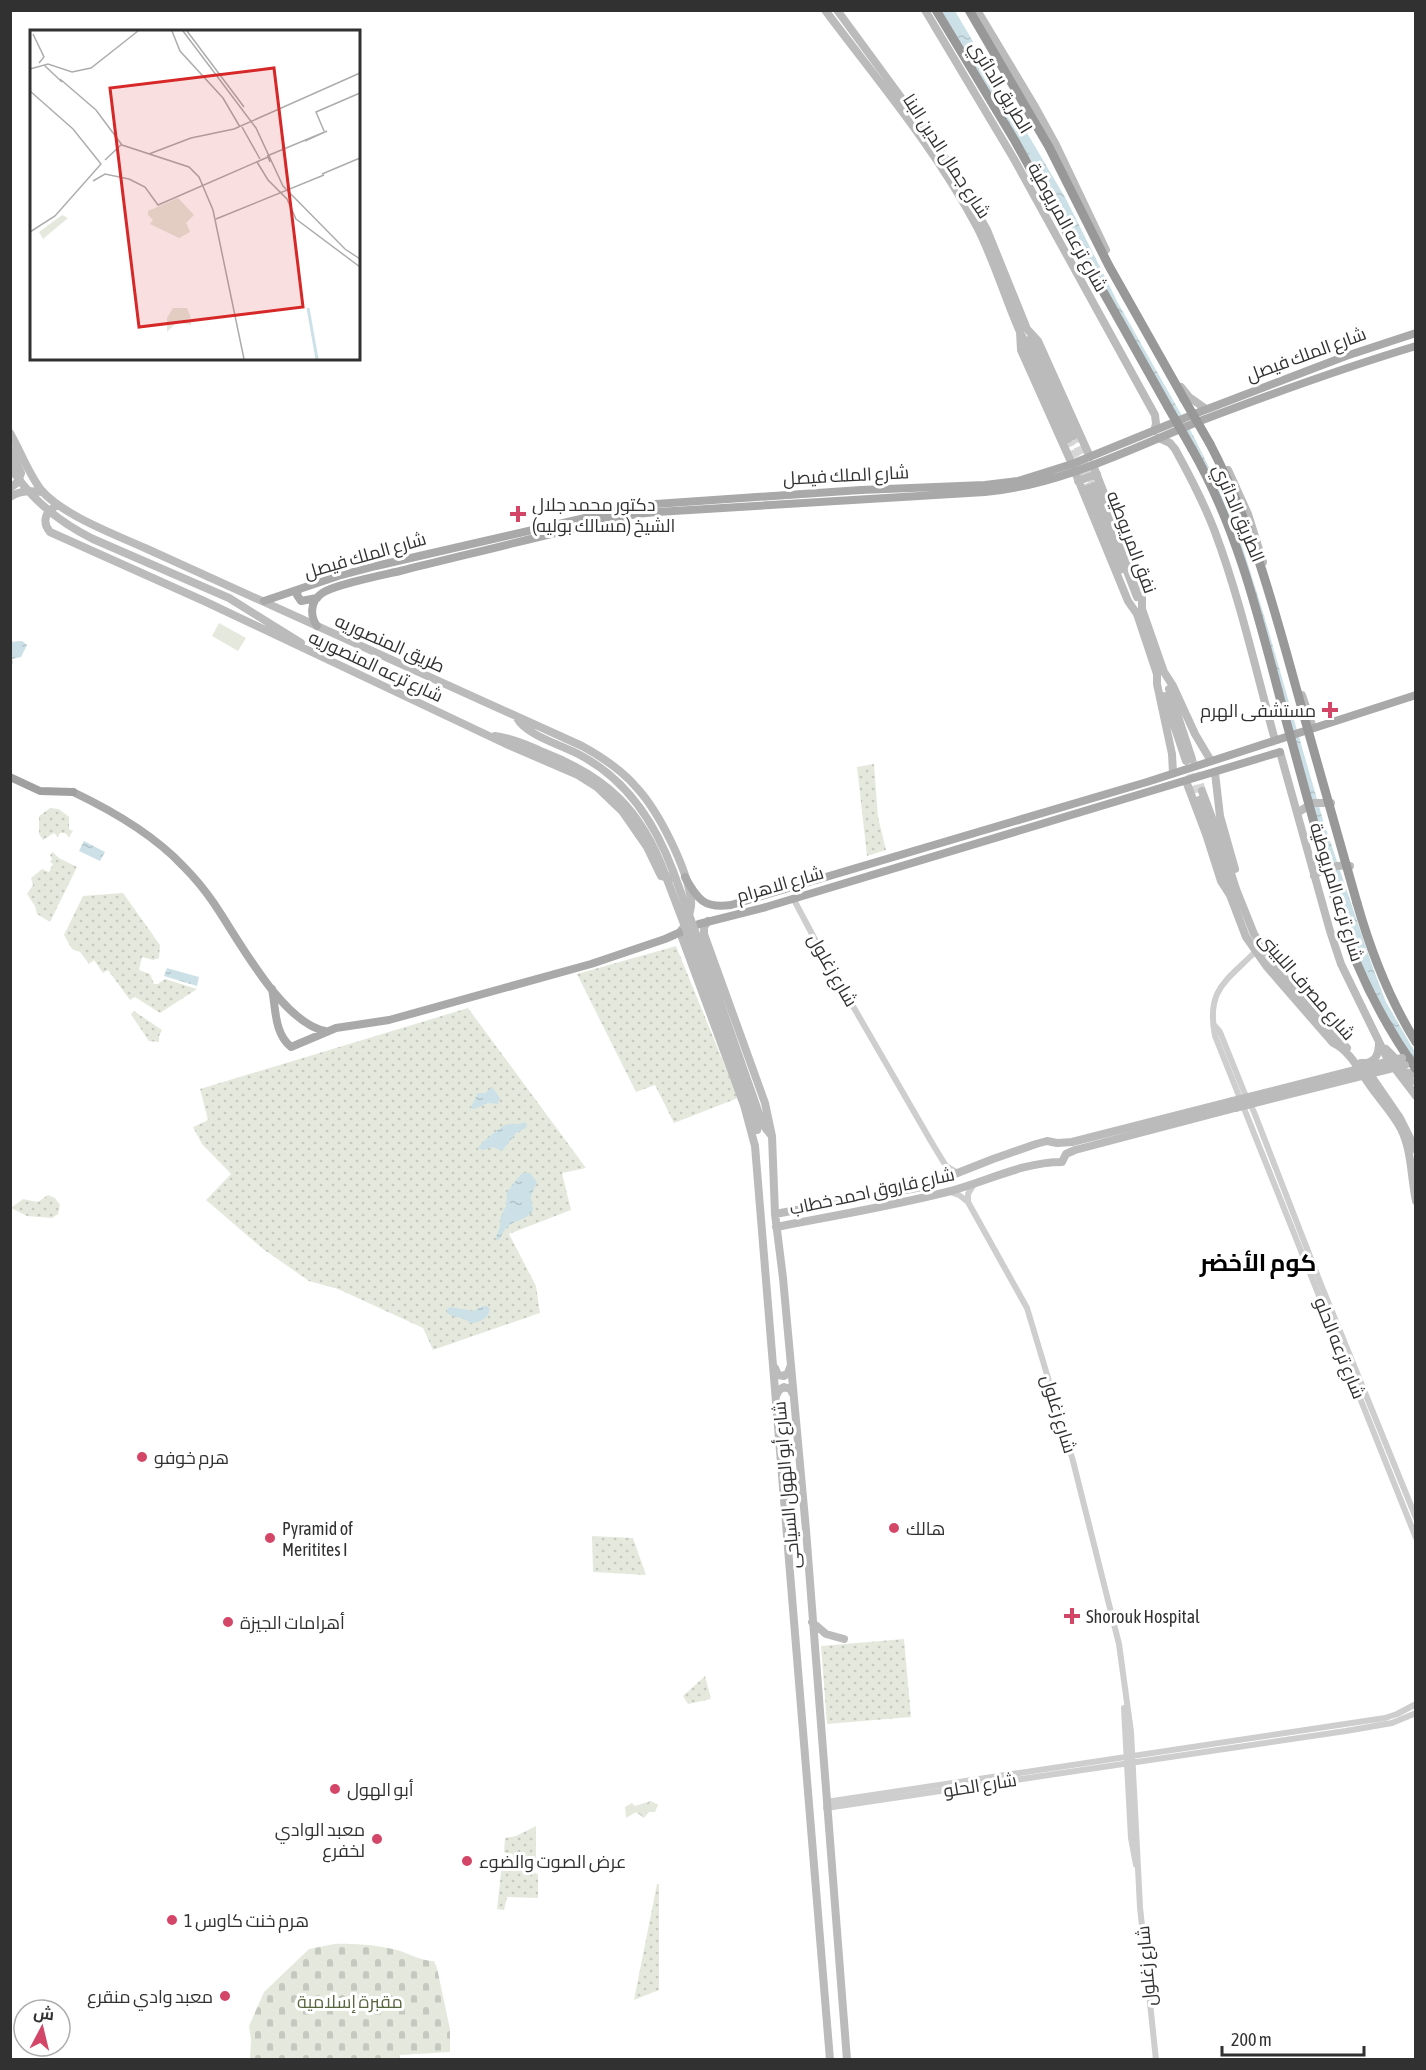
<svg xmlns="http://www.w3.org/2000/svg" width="1426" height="2070" font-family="'Asap Condensed',Cairo,sans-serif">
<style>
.green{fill:url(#green-dots)}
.forest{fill:url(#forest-crowns)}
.cemetery{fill:url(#cemetery-stones)}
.pitch{fill:#e5e9dd}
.water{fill:url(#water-ripples)}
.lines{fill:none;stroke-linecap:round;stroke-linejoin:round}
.secondary-tunnel{stroke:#d6d6d6;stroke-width:8;stroke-dasharray:8 4;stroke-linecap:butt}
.tertiary{stroke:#cecece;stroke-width:6}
.secondary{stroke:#bbb;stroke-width:8}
.primary{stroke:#a9a9a9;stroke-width:8}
.trunk{stroke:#a0a0a0;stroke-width:8}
.motorway{stroke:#989898;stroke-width:9}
.secondary-bridge{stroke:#bbb;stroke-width:8}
.motorway-bridge{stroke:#989898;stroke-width:9}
.poi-dot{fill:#d44667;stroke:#fff;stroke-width:2}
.labels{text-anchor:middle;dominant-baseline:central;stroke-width:6;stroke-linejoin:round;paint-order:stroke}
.street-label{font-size:18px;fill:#313131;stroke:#fff}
.poi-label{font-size:18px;fill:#313131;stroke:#fff;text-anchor:start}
.park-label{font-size:18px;fill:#5a6842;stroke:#fff}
.district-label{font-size:24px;font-weight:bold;fill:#000;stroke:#fff}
.inset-river{fill:none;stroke:#cce1e7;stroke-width:3}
.inset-road{fill:none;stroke:#adadad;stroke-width:1.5}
.view{fill:#d62828;fill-opacity:0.15;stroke:#d62828;stroke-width:3}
.inset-edge{fill:none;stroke:#313131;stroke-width:3}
</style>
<defs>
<pattern id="green-dots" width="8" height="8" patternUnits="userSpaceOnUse" patternTransform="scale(1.5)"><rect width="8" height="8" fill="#e5e9dd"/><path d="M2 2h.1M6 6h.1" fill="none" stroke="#c5c8be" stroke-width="1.8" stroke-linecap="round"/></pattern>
<pattern id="forest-crowns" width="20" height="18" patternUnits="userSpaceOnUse" patternTransform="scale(1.5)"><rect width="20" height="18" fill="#e5e9dd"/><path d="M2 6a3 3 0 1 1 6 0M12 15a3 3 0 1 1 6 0" fill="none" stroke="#c5c8be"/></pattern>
<pattern id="cemetery-stones" width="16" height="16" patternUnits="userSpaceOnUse" patternTransform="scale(1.5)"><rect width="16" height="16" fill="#e5e9dd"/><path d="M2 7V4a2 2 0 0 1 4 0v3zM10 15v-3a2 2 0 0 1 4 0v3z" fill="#c5c8be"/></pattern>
<pattern id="water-ripples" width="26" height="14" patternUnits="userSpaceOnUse" patternTransform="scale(1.5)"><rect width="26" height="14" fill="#cce1e7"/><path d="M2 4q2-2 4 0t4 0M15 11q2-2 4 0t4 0" fill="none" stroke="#b0c2c7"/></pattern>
</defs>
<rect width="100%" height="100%" fill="#fff"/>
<path class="green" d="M874,764L878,817L886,850L867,856L857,767Z
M50,808L59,809L69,817V829L73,831L69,837L65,833H60L58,837L54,833L43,840L39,834V816Z
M53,852L59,858L77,867L50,922L37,914L35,906L27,894L33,885L31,878L42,869L49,872L53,864L50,862L52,859L50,855Z
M123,893L160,945L159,958L153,960L142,957L139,970L150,974L154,984H158L165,979L197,989L160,1013L135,997L130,1000L108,970L103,973L94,960L89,964L80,952L72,949L64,935L83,896Z
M676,946L738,1098L674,1123L655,1085L636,1092L577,974Z
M468,1008L586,1168L562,1173L571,1210L509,1234L536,1286L540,1313L433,1350L423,1328L338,1289L309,1281L263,1249L206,1200L231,1174L202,1144L193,1127L208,1120L200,1089Z
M134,1011L162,1030L159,1036V1042L149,1041L132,1016L131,1014Z
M48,1195L55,1198L60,1205L58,1214L52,1218L27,1216L11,1208L23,1199L38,1202Z
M592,1536L633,1538L646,1575L593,1572Z
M904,1639L911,1717L827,1724L821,1646Z
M705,1676L711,1699L688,1704L683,1696Z
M536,1826V1859L514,1858L512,1853L508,1855L504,1852L505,1838L516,1836Z
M502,1864L535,1868V1873L538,1874V1898L507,1897L504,1910L497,1909Z
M657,1884H659V1990L634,2000Z"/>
<path class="forest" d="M651,1801L658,1805L655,1812H649L644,1818L636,1812L626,1818L625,1807L632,1803L635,1806Z"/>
<path class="cemetery" d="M334,1944C355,1943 377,1945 397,1950C410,1954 421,1961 434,1961L437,1968L450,2029V2052L400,2055L399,2060L250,2059L251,2040L249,2026L264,1992L309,1949Z"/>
<path class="pitch" d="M219,623L246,638L238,651L212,636Z"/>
<path class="water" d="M940,11H955L1066,199L1118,303L1194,437L1232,514L1263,612L1323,820L1373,968L1386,1002L1415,1052V1071L1349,950L1243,580L1208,479L1083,260L1031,160Z
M19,641H22L27,645L21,657L12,659L13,663L11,665V642Z
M84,841L105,852L100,861L79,851Z
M167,968L199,977L197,986L164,976Z
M492,1087L500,1098L498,1104L488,1103L475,1109H472L471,1107L478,1093H485Z
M525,1122L527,1124L526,1128L516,1133L502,1151L493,1147L483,1150L478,1148C480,1144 500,1127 505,1125C512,1123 519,1125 525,1122Z
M522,1173H530L537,1182L531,1196L533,1210C524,1225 508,1216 500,1239L497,1240L496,1237L500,1227L501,1216L506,1206L507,1192Z
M483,1306H487L490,1309C488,1319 479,1323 470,1323C461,1315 455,1319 447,1313V1309L451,1307L473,1311Z"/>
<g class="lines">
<path class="secondary-tunnel" d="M1073,436L1094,486
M1068,439L1089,488
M1193,761L1202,791
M1190,774L1196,793"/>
<path class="tertiary" d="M793,898L820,949L932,1143L946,1166L958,1173
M1255,952C1225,982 1206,990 1215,1036L1416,1538
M1214,1025L1220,1032L1245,1094L1254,1112L1320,1282L1416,1518
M950,1192L959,1195L968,1202L1027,1308L1073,1461L1119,1644L1131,1732L1140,1907L1156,2060
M968,1202V1194L974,1184
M1124,1708L1131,1838L1136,1865
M826,1802L1385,1718L1397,1714L1416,1704
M826,1808L1346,1731L1392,1723L1416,1713"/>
<path class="secondary" d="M825,10C878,81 936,149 977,227C994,260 1005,298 1020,332L1021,350L1072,464
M837,10L939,149L955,173L987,230L1027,329L1038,341L1090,457
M925,10L1014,159L1155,415L1156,424L1154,431
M977,10L1034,105L1056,145L1106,250
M1022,336L1068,439
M1031,338L1073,436
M1181,387L1189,397L1206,409
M10,433C21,452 29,475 42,491C63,515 116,535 145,548L582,746C602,757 622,770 637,788C659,812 687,868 691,900C692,907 690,912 688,918
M1159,438L1170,443L1175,449C1190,476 1204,503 1215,532C1240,599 1256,671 1275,740
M10,450L21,473L18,482L10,488
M10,465L15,474
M1093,465L1134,570L1142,596V609L1164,672L1173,686L1195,734L1211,761
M1228,470L1248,514L1263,562
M1075,472L1128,601L1137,614L1157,674V684L1172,754L1173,773
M1078,481L1097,474
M1094,486L1137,597
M1089,488L1120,570
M10,497C21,490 31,491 43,492
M53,508C44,514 43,524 50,532L204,601L506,744L578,775L597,787L622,811L647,847L661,876L671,878
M93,539L229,598L301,643
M1169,689L1192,759
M1302,695L1313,728
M1164,696L1186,761
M517,718C527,736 562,745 580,755C626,779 655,823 673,871
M495,736C512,738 528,745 543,752C607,777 641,809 665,874
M1280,752L1330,931L1341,964L1387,1058L1416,1096
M1215,773L1220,816L1235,869
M1186,781L1206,834L1221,881L1230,895L1246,937L1267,967L1333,1043C1350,1051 1359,1070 1369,1084C1379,1099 1393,1113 1401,1129C1412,1151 1411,1178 1416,1201
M1202,791L1221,842L1236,889L1254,934L1283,976L1347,1048
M1199,800L1216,843L1229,891
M1297,813L1313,803H1331
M1314,876C1322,868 1339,864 1350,866
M708,921L704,927V934L765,1103L772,1136L775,1214L783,1278L806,1530L847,2060
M682,929L680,932L744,1105L755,1146L830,2060
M699,942L763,1125L771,1135
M692,945L752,1109L757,1130
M1386,1049L1395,1058L1411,1082
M1361,1063C1375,1064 1379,1055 1379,1042
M1367,1070L1400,1118L1416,1150
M1404,1072L1416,1074
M775,1214L922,1187L993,1159L1036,1144L1047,1141L1057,1143L1072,1142L1233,1101
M776,1227C833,1216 891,1206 947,1192C986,1182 1022,1162 1062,1162L1066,1154L1075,1150L1235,1108
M775,1368L778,1375L784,1376L788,1373L791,1365
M776,1396L779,1390L784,1387L790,1389L793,1394
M812,1622L826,1634L844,1639"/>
<path class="primary" d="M298,590L297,595L301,601L317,598
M264,601L338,576L376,566L641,505L861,490L985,485L1018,481L1072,464L1197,413L1346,356L1416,333
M317,626C310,616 310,602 321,594C332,585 383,575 400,571C478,552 557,532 636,514L657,512L985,492C1061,485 1130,449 1200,421C1271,394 1343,368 1416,346
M73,792C113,811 153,834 183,866C194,877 204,889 213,902C238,938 281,1022 325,1031
M685,877C697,899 704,909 731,905L1147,782L1416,695
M272,989C276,1009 274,1033 291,1047L336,1028L389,1020L591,964L665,939L699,924L766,907L1280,752"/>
<path class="trunk" d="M10,777L40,791L73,792"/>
<path class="motorway" d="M936,10L1015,141L1057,217L1091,270L1168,407
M969,10L1049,147L1109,266L1184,399
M1210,444C1255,530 1276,616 1302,709
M1192,449C1239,531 1260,623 1284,713
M1357,903C1371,952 1389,999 1416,1042
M1337,907C1354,966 1380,1018 1416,1069"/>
<path class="secondary-bridge" d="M15,474C35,503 61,523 93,539
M673,871L699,942
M665,874L692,945
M1233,1101L1402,1058
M1235,1108L1405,1065"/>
<path class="motorway-bridge" d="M1184,399L1210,444
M1168,407L1192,449
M1302,709L1357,903
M1284,713L1337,907"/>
</g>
<g class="poi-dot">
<path d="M515 505h6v6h6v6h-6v6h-6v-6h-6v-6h6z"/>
<path d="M1327 701h6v6h6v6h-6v6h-6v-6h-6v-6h6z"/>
<circle cx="142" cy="1457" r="6"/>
<circle cx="894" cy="1528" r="6"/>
<circle cx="270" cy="1538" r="6"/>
<path d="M1069 1607h6v6h6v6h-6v6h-6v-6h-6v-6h6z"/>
<circle cx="228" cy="1622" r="6"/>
<circle cx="335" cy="1789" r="6"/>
<circle cx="377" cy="1839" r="6"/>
<circle cx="467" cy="1861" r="6"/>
<circle cx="172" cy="1920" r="6"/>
<circle cx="225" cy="1996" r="6"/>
</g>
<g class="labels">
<g class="street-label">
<text transform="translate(1001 87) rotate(59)">الطريق الدائري</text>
<text transform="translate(947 156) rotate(57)">شارع جمال الدين البنا</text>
<text transform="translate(1068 227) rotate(61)">شارع ترعه المريوطية</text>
<text transform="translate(1306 354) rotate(-20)">شارع الملك فيصل</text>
<text transform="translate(846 475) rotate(-3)">شارع الملك فيصل</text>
<text transform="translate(1239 513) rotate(67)">الطريق الدائري</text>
<text transform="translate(1132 542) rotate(69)">نفق المريوطيه</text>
<text transform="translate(365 555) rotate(-16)">شارع الملك فيصل</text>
<text transform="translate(390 643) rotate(24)">طريق المنصوريه</text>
<text transform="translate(376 666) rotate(25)">شارع ترعه المنصوريه</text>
<text transform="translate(780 884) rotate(-16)">شارع الاهرام</text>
<text transform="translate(1337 892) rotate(73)">شارع ترعه المريوطية</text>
<text transform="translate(833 970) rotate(60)">شارع زغلول</text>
<text transform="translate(1307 986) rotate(49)">شارع مصرف اللبينى</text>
<text transform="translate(872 1191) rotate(-12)">شارع فاروق احمد خطاب</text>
<text transform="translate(1340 1348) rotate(68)">شارع ترعه الحلو</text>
<text transform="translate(1059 1414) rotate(73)">شارع زغلول</text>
<text transform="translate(786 1485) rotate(-95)">شارع أبو الهول السياحى</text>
<text transform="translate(980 1785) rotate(-9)">شارع الحلو</text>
<text transform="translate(1146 1966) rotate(-95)">شارع زغلول</text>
</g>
<g class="poi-label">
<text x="532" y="504">دكتور محمد جلال<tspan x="532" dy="21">الشيخ (مسالك بوليه)</tspan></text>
<text x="1316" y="710" text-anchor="end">مستشفى الهرم</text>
<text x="154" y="1457">هرم خوفو</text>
<text x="282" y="1528">Pyramid of<tspan x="282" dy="21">Meritites I</tspan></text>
<text x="906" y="1528">هالك</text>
<text x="1086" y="1616">Shorouk Hospital</text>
<text x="240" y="1622">أهرامات الجيزة</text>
<text x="347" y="1789">أبو الهول</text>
<text x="365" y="1829" text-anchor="end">معبد الوادي<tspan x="365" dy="21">لخفرع</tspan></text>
<text x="479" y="1861">عرض الصوت والضوء</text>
<text x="184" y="1920">هرم خنت كاوس 1</text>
<text x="213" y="1996" text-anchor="end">معبد وادي منقرع</text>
</g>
<g class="park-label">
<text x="350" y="2001">مقبرة إسلامية</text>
</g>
<g class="district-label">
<text x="1258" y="1262">كوم الأخضر</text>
</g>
</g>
<g transform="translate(30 30)">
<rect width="330" height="330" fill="#fff"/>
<path d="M148,168L164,185L156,193L160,202L149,208L120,194L123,190L118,185V181ZM32,185L38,188L13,209L9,202Z" fill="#e5e9dd"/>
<path d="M143,278H157L161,288L155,290L161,291V295L147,292L137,302V288Z" fill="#e5e9dd"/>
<path class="inset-river" d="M278,278L287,329"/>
<path class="inset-road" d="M142,1L150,21L193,68L210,97M153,1L226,98L253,156L315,219L330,229M157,1L214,77M3,4L14,27L9,33M14,35L32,52M0,39L18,34L42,42L61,38L108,1M30,49L66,80L92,115L159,137L169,147L183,180L214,329M0,61L43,99L71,134L25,186L0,202M212,97L230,129M294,101L286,82L330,63M119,124L161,108L204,99L330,43M237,126L297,101L275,111M75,130L92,114M227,132L238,150L257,169L266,189L330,237M292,144L330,128M99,149L115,157L128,175L238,127L240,132M63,151L75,144L99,149M186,189L294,145"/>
<path class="view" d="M244,38L273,277L109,297L80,58Z"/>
<rect width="330" height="330" class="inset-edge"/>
</g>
<rect width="1426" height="2070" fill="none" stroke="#313131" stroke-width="24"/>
<g transform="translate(42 2028) rotate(7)"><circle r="28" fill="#ffffff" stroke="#adadad" stroke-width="1.5"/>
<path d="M0-4.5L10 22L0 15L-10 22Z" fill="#d44667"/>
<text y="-9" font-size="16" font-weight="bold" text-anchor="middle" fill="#313131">ش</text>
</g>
<path d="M1222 2046v9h142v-9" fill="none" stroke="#313131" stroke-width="3"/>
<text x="1231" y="2046" font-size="18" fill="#313131" stroke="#ffffff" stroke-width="4.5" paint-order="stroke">200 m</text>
</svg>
